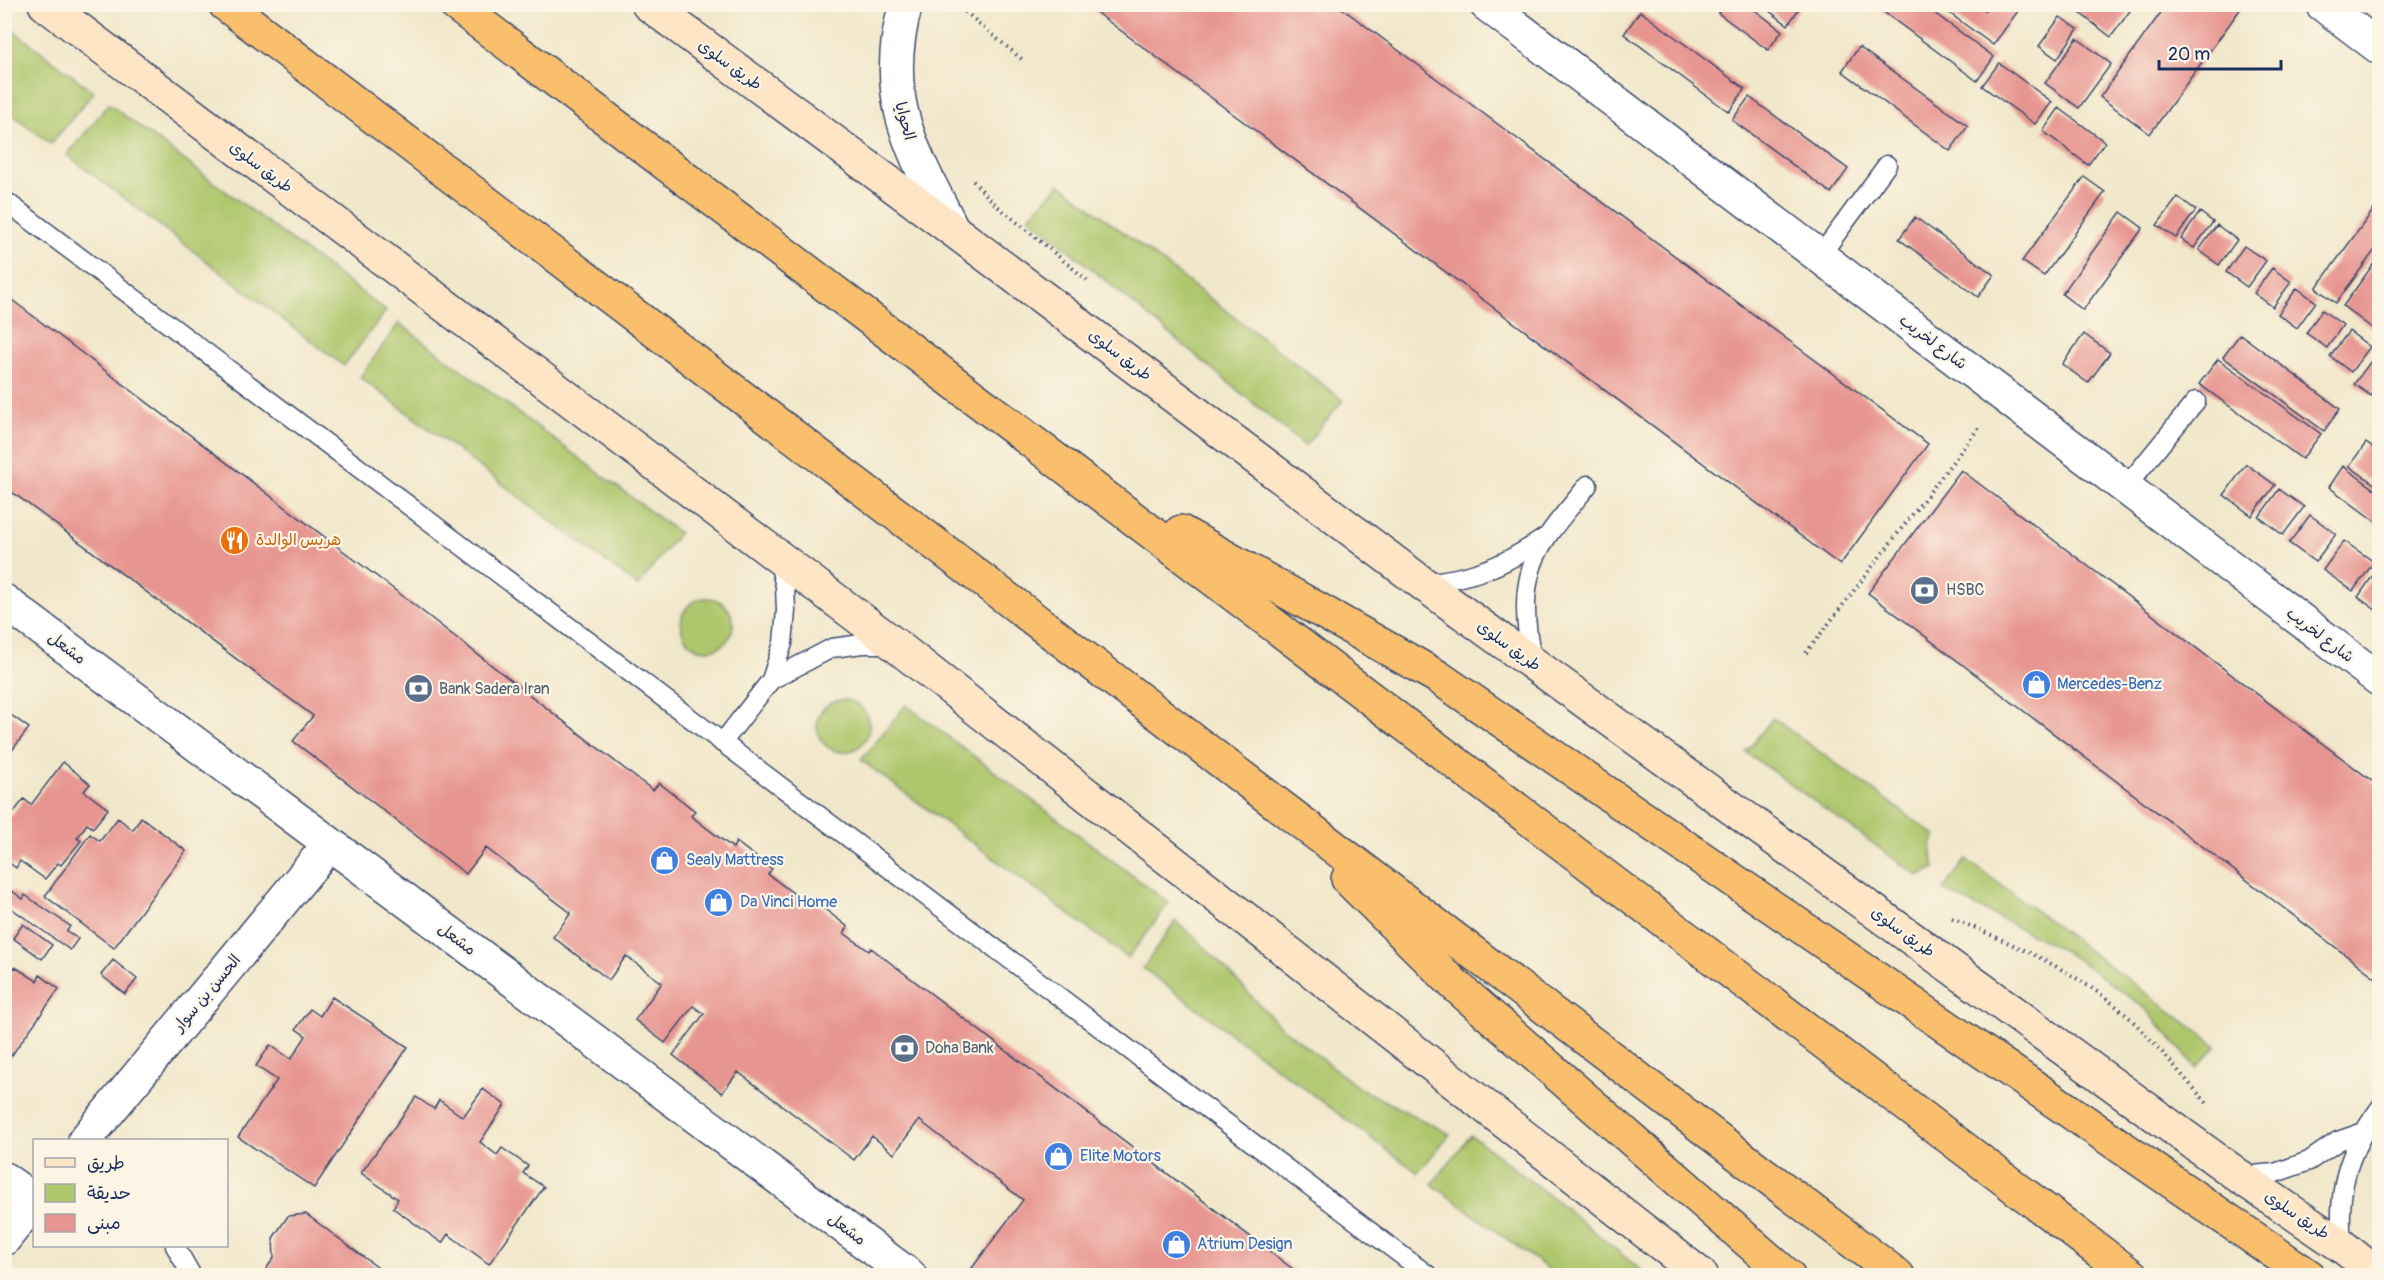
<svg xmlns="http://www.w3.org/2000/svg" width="2384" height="1280" font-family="Pangolin,'Playpen Sans Arabic',sans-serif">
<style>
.green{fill:#aec66c;stroke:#647a65;stroke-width:1.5}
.building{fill:#e79590}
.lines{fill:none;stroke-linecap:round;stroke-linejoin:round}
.lane-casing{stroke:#3b4b6e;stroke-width:21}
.street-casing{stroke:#3b4b6e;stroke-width:36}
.secondary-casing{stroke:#3b4b6e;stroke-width:36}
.highway-casing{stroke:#3b4b6e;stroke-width:36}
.path{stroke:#3b4b6e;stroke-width:4;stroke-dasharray:1.5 4.5;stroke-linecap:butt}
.lane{stroke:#fff;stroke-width:18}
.street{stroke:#fff;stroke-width:33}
.secondary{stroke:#fde5c5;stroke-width:33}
.highway{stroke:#f9bf6d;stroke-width:33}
.labels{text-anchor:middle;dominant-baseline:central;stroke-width:4.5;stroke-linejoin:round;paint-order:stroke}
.street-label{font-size:16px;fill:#1b2f5e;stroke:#fcf5e5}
.food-label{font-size:16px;fill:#c56008;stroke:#fcf5e5;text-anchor:start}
.service-label{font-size:16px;fill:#4e5e75;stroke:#fcf5e5;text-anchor:start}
.shop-label{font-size:16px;fill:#366cbe;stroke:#fcf5e5;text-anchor:start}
</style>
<rect width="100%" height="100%" fill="#fcf5e5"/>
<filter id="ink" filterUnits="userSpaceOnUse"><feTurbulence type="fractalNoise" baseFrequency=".0167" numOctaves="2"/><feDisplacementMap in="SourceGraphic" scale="12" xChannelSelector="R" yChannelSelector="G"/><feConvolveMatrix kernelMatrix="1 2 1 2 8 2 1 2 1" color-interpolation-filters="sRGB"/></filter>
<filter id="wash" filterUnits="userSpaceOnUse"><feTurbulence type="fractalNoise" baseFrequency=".008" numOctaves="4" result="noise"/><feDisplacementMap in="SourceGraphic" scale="24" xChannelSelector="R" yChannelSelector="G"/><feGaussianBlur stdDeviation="1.35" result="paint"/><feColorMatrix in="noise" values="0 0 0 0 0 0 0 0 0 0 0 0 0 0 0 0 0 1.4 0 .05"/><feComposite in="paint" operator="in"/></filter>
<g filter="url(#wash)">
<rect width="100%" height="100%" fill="#f1e7ca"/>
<path class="green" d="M5,24L94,92L51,144L5,109Z
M109,104L386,311L344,366L67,155Z
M1060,184L1343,400L1305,446L1029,217Z
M399,323L679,533L638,586L360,377Z
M681 624a26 26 0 1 1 52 0a26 26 0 1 1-52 0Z
M817 726a26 26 0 1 1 52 0a26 26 0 1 1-52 0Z
M906,705L1169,903L1128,958L861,760Z
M1773,718L1936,836L1931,846L1935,868L1918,876L1746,752Z
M1966,859L2217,1046L2196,1068L2147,1010L2091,969L2061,949L1943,890Z
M1175,921L1199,941L1279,1025L1359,1088L1450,1134L1418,1173L1143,968Z
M1471,1135L1563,1206L1647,1275H1556L1432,1184Z"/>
<g id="blocks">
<path class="building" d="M1085,4H1336L1928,444L1840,565Z
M1724,4H1747L1782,31L1768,50L1718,13Z
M1760,4H1802L1788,25Z
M1885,4H1922L1994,57L1977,81L1881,10Z
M1937,4H1978L1985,10L1988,4H2017L2021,7L1993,45Z
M2068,4H2135L2111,37Z
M2167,4H2244L2150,134L2100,97Z
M1640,11L1745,89L1729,112L1624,34Z
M2060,17L2078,29L2057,59L2039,46Z
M2077,38L2111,64L2079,108L2045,83Z
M1859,47L1968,126L1950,151L1842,71Z
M1999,63L2052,102L2035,124L1982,86Z
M1749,97L1848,169L1831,193L1732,120Z
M2059,108L2105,142L2088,165L2043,131Z
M2084,177L2105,192L2044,276L2022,261Z
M2178,197L2196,210L2176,238L2157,225Z
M2380,201V243L2336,303L2316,288Z
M2121,212L2143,228L2083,310L2062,294Z
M2200,212L2213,222L2194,248L2181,239Z
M1915,217L1994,275L1978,297L1899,239Z
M2217,225L2237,240L2219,265L2199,250Z
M2244,246L2266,261L2247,287L2226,272Z
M2380,255V334L2343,306Z
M2272,268L2291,282L2273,307L2254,293Z
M2297,288L2316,302L2297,328L2278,314Z
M4,294L404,597L639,780L653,790L659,783L695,811L691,816L733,848L736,842L772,869L768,874L810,906L814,901L848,927L844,933L869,951L871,948L1302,1276H973L969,1272L1023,1200L919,1120L894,1154L872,1136L854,1160L738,1072L722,1093L673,1055L704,1014L693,1006L665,1043L635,1020L662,983L626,956L609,980L553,937L571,913L486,848L466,874L293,741L313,716L4,486Z
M2322,310L2343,325L2327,348L2306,333Z
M2349,331L2370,347L2351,372L2330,356Z
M2084,334L2110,353L2088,383L2062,364Z
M2240,334L2340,409L2324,431L2223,357Z
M2374,357L2380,361V384L2371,396L2354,384Z
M2218,359L2321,434L2302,459L2199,384Z
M2366,443L2380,453V488L2349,466Z
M2246,464L2275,485L2252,516L2224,495Z
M2343,466L2380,493V525L2329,487Z
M1961,470L2380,787V981L1868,593Z
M2279,489L2304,507L2283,535L2259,517Z
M2310,515L2336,534L2315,562L2289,543Z
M2344,541L2374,562L2353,591L2323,570Z
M2376,571L2380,573V613L2358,597Z
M4,710L29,728L4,761Z
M63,762L90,784L84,791L108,809L93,828L87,824L77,838L81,841L61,865L58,863L45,879L20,861L16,868L4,859V825L24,799L31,805Z
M141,817L186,851L114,948L45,896L90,834L100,841L118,818L133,830Z
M12,891L23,899L25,895L70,926L67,931L78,939L70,950L4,903Z
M23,924L52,945L42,959L13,938Z
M113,960L137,979L125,994L101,975Z
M15,967L37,981L40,975L59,989L4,1066V982Z
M332,997L408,1047L314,1188L238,1137L277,1080L256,1066L270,1045L291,1059L306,1036L296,1029L310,1009L320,1016Z
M483,1089L505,1105L480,1142L497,1155L502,1148L528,1166L523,1173L544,1187L489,1264L448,1234L442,1243L393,1208L398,1199L361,1173L416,1097L434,1109L439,1100L463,1117Z
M306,1214L389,1276H261L274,1258L273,1238L288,1216Z"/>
</g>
</g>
<g filter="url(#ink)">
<use href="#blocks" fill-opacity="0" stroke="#3b4b6e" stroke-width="1.5"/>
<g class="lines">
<defs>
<path id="lane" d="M4,200L1429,1276
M1820,256L1887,165
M2125,488L2196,401
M1422,583C1475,578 1503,566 1546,537
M1533,662C1526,632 1522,600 1531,570C1540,538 1568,511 1588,485
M771,680L832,648L862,644H890
M722,743L771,680L783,643L786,611L785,586L778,559
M2240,1176L2275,1173L2309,1161L2338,1141L2361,1133
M175,1246L192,1276
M2342,1246C2337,1190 2346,1154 2380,1108"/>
<path id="street" d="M906,4C879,97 912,150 953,230
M1486,4L2380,680
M2322,4L2380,48
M4,601L910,1276
M85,1140L329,845
M4,1179L34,1200
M4,1239L34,1201"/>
<path id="secondary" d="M45,4L894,644L1702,1276
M648,4L953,230L1422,583L2239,1176L2342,1246L2379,1276"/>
<path id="highway" d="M225,4L1898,1276
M455,4L2132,1276
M1181,532L1438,677L2309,1276
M1348,879L1455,985L1788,1276"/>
</defs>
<use href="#lane" class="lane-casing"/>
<use href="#street" class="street-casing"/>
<use href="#secondary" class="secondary-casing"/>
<use href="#highway" class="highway-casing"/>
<path class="path" d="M956,4L1025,62
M973,181L995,204L1087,280
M1806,653L1981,425
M1952,918C2012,944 2076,970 2125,1014C2155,1041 2179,1073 2207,1103"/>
<use href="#lane" class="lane"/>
<use href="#street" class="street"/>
<use href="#secondary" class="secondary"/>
<use href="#highway" class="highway"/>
</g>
</g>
<defs>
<symbol id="restaurant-disc" viewBox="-11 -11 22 22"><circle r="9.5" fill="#e8710a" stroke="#fcf5e5"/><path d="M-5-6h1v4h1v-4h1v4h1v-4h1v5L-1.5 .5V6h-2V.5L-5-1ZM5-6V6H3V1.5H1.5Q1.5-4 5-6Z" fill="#fff"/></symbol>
<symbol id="bank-disc" viewBox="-11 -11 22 22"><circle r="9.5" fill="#5c6f8a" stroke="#fcf5e5"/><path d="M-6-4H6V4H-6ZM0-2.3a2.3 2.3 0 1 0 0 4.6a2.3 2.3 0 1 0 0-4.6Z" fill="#fff"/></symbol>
<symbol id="shop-disc" viewBox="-11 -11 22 22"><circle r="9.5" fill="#3f7fe0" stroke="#fcf5e5"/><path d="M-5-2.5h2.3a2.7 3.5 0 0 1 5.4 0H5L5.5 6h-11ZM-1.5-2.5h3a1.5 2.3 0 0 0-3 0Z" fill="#fff"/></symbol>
</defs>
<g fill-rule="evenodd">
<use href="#restaurant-disc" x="218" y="524" width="33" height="33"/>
<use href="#bank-disc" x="1908" y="574" width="33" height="33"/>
<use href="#shop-disc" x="2020" y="668" width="33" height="33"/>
<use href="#bank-disc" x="402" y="672" width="33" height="33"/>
<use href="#shop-disc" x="648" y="844" width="33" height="33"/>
<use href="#shop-disc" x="702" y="886" width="33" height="33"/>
<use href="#bank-disc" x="888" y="1032" width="33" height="33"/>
<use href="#shop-disc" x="1042" y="1140" width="33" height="33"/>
<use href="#shop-disc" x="1160" y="1228" width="33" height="33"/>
</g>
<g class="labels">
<g class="street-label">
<text transform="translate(730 65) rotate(36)">طريق سلوى</text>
<text transform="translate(905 121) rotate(75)">الحوايا</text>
<text transform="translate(261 167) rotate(37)">طريق سلوى</text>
<text transform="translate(1933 342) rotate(37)">شارع لخريب</text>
<text transform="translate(1120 355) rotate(37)">طريق سلوى</text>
<text transform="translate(2320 635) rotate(37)">شارع لخريب</text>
<text transform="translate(1509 646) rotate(36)">طريق سلوى</text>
<text transform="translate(67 648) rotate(37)">مشعل</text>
<text transform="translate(1903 932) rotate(36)">طريق سلوى</text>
<text transform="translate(457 939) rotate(37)">مشعل</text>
<text transform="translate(207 993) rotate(-50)">الحسن بن سوار</text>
<text transform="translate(2297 1215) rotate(34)">طريق سلوى</text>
<text transform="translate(847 1229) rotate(37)">مشعل</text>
</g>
<g class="food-label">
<text x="256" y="540">هريس الوالدة</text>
</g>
<g class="service-label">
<text x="1946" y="590">HSBC</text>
<text x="439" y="689">Bank Sadera Iran</text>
<text x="925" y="1048">Doha Bank</text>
</g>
<g class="shop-label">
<text x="2057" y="684">Mercedes-Benz</text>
<text x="686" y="860">Sealy Mattress</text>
<text x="740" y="902">Da Vinci Home</text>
<text x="1080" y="1156">Elite Motors</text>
<text x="1197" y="1244">Atrium Design</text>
</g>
</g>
<rect width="2384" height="1280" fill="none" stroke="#fcf5e5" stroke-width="24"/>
<rect x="33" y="1139" width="195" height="108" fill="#fcf5e5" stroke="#a2a6af" stroke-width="1.5"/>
<rect x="45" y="1158" width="30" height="9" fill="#fde5c5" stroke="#a2a6af" stroke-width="1.5"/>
<text x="87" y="1169" font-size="18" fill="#1b2f5e">طريق</text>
<rect x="45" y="1184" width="30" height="18" fill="#aec66c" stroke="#a2a6af" stroke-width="1.5"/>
<text x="87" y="1199" font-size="18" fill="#1b2f5e">حديقة</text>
<rect x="45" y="1214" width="30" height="18" fill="#e79590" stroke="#a2a6af" stroke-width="1.5"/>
<text x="87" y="1229" font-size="18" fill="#1b2f5e">مبنى</text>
<path d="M2159 60v9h122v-9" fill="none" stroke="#1b2f5e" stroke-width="3"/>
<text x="2168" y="60" font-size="18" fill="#1b2f5e" stroke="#fcf5e5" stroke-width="4.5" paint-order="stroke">20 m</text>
</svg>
